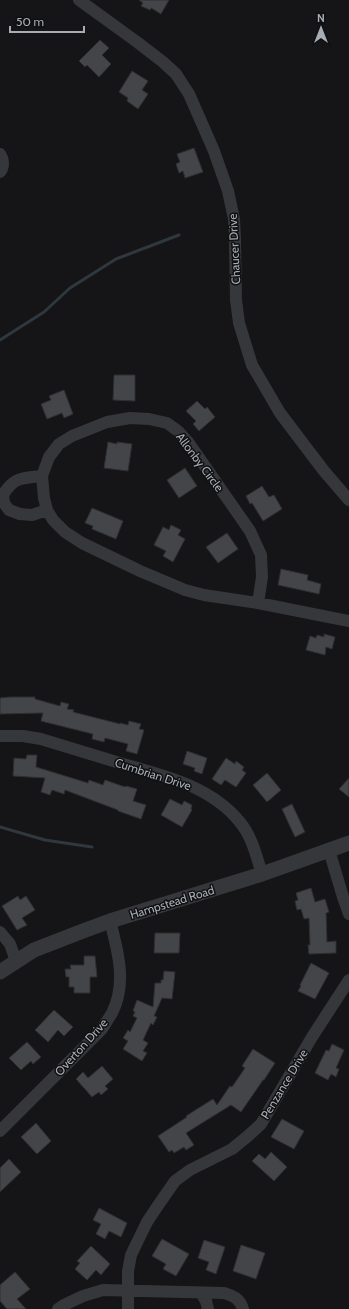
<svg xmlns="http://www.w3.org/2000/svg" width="349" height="1309" font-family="Cabin,sans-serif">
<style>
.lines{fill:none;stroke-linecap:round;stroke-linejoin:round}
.stream{stroke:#2f383e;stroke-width:3}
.building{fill:#444549;stroke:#2f2f32}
.minor{stroke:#36373b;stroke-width:12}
.tertiary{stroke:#36373b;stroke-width:15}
.labels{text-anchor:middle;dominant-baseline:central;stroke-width:3;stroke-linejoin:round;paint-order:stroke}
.street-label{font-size:12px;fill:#a8adb5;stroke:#101012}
</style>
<rect width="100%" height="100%" fill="#151517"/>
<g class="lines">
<path class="stream" d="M0,340L44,312L70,288L116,259L179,235
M0,827L45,840L92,847"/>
</g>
<path class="building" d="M139,0H169L161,14L151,8L150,10L141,6L143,3Z
M100,40L109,48L102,55L111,64L99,77L87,65L85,67L79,61Z
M132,71L148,81L142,90L148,94L138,109L127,101L128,98L119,92Z
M194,148L203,172L185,178L183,171L179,173L176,164L180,162L177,154Z
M114,375H135V401L113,400Z
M64,390L73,414L64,418L62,413L47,419L41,404L51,400L49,396Z
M197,401L205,409L207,407L215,417L199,431L193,424L196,421L186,411Z
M108,442L117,444V442L132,444L128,471L104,468Z
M185,468L197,486L179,498L167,480Z
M262,486L269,497L274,495L282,509L263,521L252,503L250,504L246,496Z
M92,508L123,521L116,539L92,529L93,526L85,523Z
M171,525L181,530L178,535L185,539L173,562L163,556L166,551L154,545L163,527L169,530Z
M227,533L238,549L218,563L206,547Z
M281,569L308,575L307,580L321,584L319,594L278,585Z
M324,634L335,637L332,649L326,647L325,655L306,650L310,636L316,638L317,635L324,637Z
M10,697H35V699L60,706L61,702L69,704L67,709L74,710L73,712L120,724V723L128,725L129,721L141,724L139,729L144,730L137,754L126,751L128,744L105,738L104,742L92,739L93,734L41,721L43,713L0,714V698Z
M187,751L207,758L202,774L194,771L195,768L183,764Z
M27,755H37L36,767L88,783L89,780L103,785L105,780L125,787L126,786L137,789L133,801L146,805L141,819L118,811V810L65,790L64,794L52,790L50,795L41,792L45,778L13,776L14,758L26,759Z
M226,758L235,764L236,761L244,767L242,770L246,773L236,787L225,780L221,785L212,779Z
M267,773L281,790L267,802L253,785Z
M349,778V797L339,789Z
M170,799L182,805L184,801L192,805L191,809L192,810L182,827L161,815Z
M292,804L305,832L295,837L282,809Z
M311,888L315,902L325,899L329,912L326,913L327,942L336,941V953L309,954L308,945H310L309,918L304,919L301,909L297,910L295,901L298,900L296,893Z
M18,896L20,900L26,896L35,910L22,918L27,925L17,930L2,906Z
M155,933H180L179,953H154Z
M84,956H95L97,977H90V993H74V987H69V977H66L65,969H71L70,965H84Z
M311,963L329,973L315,999L298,991L301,986L300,985Z
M164,971L175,972L172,999L162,998L154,1016L157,1017L153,1025L151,1023L143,1040L148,1043L143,1051L147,1053L142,1061L123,1049L128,1041L123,1038L128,1030L130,1032L137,1018L133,1016L135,1012L133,1011L137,1000L153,1007L155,983H161V980H163Z
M54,1010L73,1027L64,1036L58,1030L48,1042L35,1030Z
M27,1042L41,1057L33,1064L31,1061L21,1070L9,1058Z
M332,1044L344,1050L336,1068L339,1069L336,1077L331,1074L328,1080L315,1073L326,1050L329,1051Z
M253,1049L275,1063L264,1080H263L241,1112L231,1105L186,1133L194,1145L186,1150L184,1147L174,1153L172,1150L169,1152L158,1136L187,1117L186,1116L213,1099L217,1105L230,1086L232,1087L245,1068L242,1066Z
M102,1066L113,1079L105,1086L108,1089L101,1095L99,1092L92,1097L76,1079L83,1072L88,1078Z
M282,1119L304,1131L294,1149L271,1137Z
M36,1123L51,1141L37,1154L21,1137Z
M271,1152L287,1167L274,1181L252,1161L259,1154L265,1159Z
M9,1159L21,1172L0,1192V1168Z
M99,1208L127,1223L121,1237L109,1231L105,1239L96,1234L101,1224L93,1220Z
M162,1239L189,1254L176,1276L163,1269L166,1264L152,1256Z
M204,1240L225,1247L216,1274L206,1270L209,1262L198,1258Z
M241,1245L265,1253L256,1279L233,1271Z
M91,1246L110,1264L101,1275L96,1270L87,1280L75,1269L80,1263L77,1261Z
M15,1272L30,1289L17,1299L26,1309H7L0,1301V1285Z"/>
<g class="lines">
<path class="minor" d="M79,0L137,42L163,62L176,74L189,94L214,151L228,191L234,219L235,239L236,300L239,323L252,365L280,413L324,471L349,500
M0,154C4,160 4,167 0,172
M42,476C22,478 14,477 3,495L4,503L9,510L20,514L32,515L47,510
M258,603L262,577L261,555L250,531L188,442L178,431L167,423L149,419L130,418L107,422L72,436L59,444L49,457L42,476L44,498L47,510L53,520L65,532L82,543L140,571L185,590L204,595L258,603L349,621
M0,736H23L41,739C68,747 96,756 123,764C165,776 210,786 239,821C252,836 256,855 262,874
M329,850L343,897L349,914
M0,932L10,944L16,961
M0,1131L102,1029C105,1024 109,1018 112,1013C127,984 118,951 110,921
M201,1293L206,1301L208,1309
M58,1309L64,1305L83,1296L103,1290L224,1293C234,1296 240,1299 243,1309
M128,1309V1271L131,1255L147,1222L159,1204L175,1181L190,1170L232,1149L248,1136L261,1124L312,1037L349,980"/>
<path class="tertiary" d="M0,972L34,950L83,931L110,921L262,874L349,843"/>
</g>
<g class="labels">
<g class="street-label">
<text transform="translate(234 249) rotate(-93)">Chaucer Drive</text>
<text transform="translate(200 462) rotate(53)">Allonby Circle</text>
<text transform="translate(153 774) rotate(18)">Cumbrian Drive</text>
<text transform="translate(172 902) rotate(-17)">Hampstead Road</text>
<text transform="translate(81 1047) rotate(-48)">Overton Drive</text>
<text transform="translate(284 1084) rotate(-59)">Penzance Drive</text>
</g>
</g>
<g transform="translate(321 28)" stroke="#101012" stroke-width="3" paint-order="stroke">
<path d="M0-3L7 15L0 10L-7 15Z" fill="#a8adb5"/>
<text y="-6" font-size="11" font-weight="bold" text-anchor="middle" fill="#a8adb5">N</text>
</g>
<path d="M10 26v6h74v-6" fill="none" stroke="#a8adb5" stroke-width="2"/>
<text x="16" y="26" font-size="12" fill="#a8adb5" stroke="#101012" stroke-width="3" paint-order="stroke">50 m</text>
</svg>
